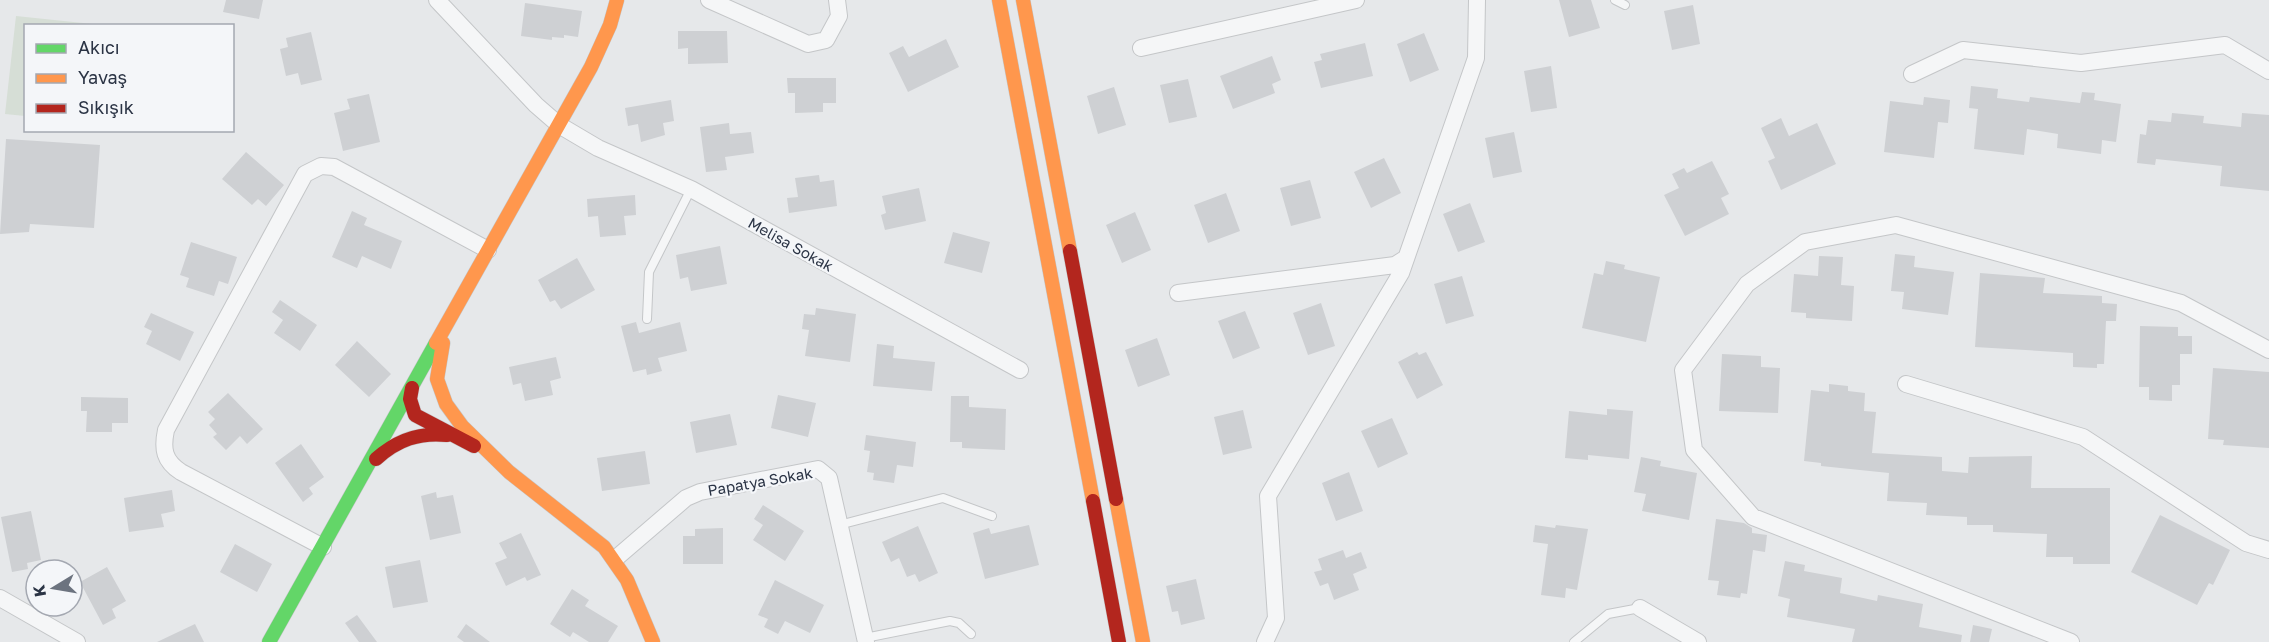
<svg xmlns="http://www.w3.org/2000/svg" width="2269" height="642" font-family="'Golos Text',sans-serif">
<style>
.green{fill:#d6ded6}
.building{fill:#ced0d3}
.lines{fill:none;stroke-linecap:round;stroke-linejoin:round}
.lane-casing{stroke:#c4c6c8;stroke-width:10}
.street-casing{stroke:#c4c6c8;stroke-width:18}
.fast-casing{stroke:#c4c6c8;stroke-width:15}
.slow-casing{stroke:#c4c6c8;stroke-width:15}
.jam-casing{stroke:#c4c6c8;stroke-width:15}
.lane{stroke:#f5f6f7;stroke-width:8}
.street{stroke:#f5f6f7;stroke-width:16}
.fast{stroke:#63d668;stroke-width:14}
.slow{stroke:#ff974d;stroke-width:14}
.jam{stroke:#b3261e;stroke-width:14}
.labels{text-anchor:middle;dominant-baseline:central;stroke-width:4.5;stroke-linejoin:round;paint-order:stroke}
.street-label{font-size:15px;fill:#2b3445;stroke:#f4f6f9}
</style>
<rect width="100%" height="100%" fill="#e6e8ea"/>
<path class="green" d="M16,16L102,25L26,26L25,116L5,114Z"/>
<path class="building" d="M226,0H263L259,19L223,12Z
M1559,0H1591L1600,28L1569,37Z
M525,3L582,11L578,37L564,35V38L552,37V40L521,36Z
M1693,5L1700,44L1672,50L1664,11Z
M678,31H727L728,63L688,64V48L678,49Z
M311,32L322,80L301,85L298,73L286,76L280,49L288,47L286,38Z
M1424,33L1439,70L1410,82L1397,44Z
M946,39L959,67L908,92L889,53L903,46L909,57Z
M1365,43L1373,76L1321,88L1314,62L1322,60L1320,54Z
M1272,56L1281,80L1272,84L1275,93L1233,109L1220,76Z
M1551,66L1557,108L1531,112L1524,71Z
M787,78H836V103H823V112L795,113V93H788Z
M1188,79L1197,117L1169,123L1160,85Z
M1971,86L1998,89L1997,98L2029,102L2030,97L2080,103L2082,92L2095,93L2094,100L2121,104L2116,142L2102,140L2101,154L2057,148L2058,134L2027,129L2024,155L1974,149L1978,109L1969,108Z
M1114,87L1126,125L1098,134L1087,96Z
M369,94L380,142L343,151L334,113L350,109L347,99Z
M1924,97L1950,100L1948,123L1938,122L1934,158L1884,152L1890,101L1923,105Z
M671,100L674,121L663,123L665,135L641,142L638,124L628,126L625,108Z
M2172,113L2204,116L2203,123L2241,127L2242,113L2269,115V191L2220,186L2222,166L2156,159L2155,165L2137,163L2140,134L2146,135L2148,120L2171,122Z
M1781,118L1789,136L1817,123L1836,164L1781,190L1768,161L1775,158L1761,128Z
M729,123L730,134L751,132L754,153L725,157L727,170L706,172L700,127Z
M1514,132L1522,172L1493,178L1485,138Z
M6,139L100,145L94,228L30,224L29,232L0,234Z
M246,152L284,185L266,206L258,199L252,205L222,179Z
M1384,158L1401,193L1371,208L1354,172Z
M1712,161L1729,194L1721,198L1729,214L1685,236L1664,195L1679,188L1672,174L1684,168L1687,173Z
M819,175L820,182L834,180L837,206L789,213L787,198L798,197L795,178Z
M1310,180L1321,218L1291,226L1280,188Z
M919,188L926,221L885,230L881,215L886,213L882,196Z
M1226,193L1240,231L1208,243L1194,205Z
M635,195L636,215L624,216L626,235L600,237L598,216L588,217L587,199Z
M1470,203L1485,242L1458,252L1443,214Z
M352,211L367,218L364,225L402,241L391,269L362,256L357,268L332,257Z
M1135,212L1151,250L1122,263L1106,225Z
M953,232L990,242L982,273L944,263Z
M191,242L237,257L228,284L219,281L214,296L186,287L189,278L180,275Z
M720,246L727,284L691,291L688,277L680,279L676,255Z
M1895,254L1915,256L1914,267L1954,272L1948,315L1902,309L1904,292L1891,291Z
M1819,256L1843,257L1841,285L1854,286L1852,321L1806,318V313L1791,312L1794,274L1818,276Z
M577,258L595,290L561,309L555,300L550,302L538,280Z
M1606,261L1625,265L1624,269L1660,277L1646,342L1582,328L1594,273L1603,275Z
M1980,273L2045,278L2043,293L2102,296V303L2117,304L2116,321H2106L2104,364H2097V368L2073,367V353L1975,347Z
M1462,276L1474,316L1446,324L1434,284Z
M280,300L317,325L300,351L274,333L283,320L272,312Z
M1321,303L1335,346L1308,355L1293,313Z
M816,308L856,314L850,362L805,356L809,330L802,329L804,314L815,315Z
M1245,311L1260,348L1233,359L1218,321Z
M151,313L194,332L180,361L146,344L152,331L144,327Z
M636,322L639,333L680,322L687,351L658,358L662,371L647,375L646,369L633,372L621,326Z
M2140,326L2178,327V336H2192V354H2180V385H2172V401L2149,400V387H2139Z
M1157,338L1170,375L1138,387L1125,350Z
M357,341L391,374L369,397L335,365Z
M877,344L894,346L893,358L935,362L932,391L873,386Z
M1417,352L1419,355L1426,352L1443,385L1417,399L1398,362Z
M1722,354L1761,356V367L1780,368L1778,413L1719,411Z
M556,357L561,378L550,381L553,395L525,401L521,383L513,385L509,367Z
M2213,368L2269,372V448L2223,445L2224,440L2208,439Z
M1829,384L1848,386V391L1865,393L1864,411L1876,412L1872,453L1942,457V471L1968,473L1969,457L2032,456L2031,488H2110V564H2073V557H2046L2047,534L1993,532V525H1967V517L1926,515L1927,503L1887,501L1889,473L1821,466V463L1804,461L1811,390L1829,392Z
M228,393L263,429L247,444L240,436L226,450L213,437L217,434L209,425L215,419L208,412Z
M778,395L816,403L808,437L771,428Z
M951,396H969V407L1006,409L1005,450L962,448V442H950Z
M81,397L128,398V423H112V432H86L87,411H81Z
M1607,409L1633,411L1629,459L1588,455V460L1565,458L1569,411L1607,415Z
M1243,410L1252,448L1223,455L1214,417Z
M730,414L737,445L696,453L690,422Z
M1392,418L1408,454L1378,468L1361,431Z
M866,435L916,442L913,467L897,465L894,483L873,480L874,473L867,472L870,451L864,450Z
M301,444L324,477L309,488L313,494L303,502L275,463Z
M645,451L650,484L602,491L597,458Z
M1641,457L1661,461L1660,466L1697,473L1689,520L1642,511L1646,494L1634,492Z
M1349,472L1363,511L1336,521L1322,483Z
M172,490L175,511L161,514L164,527L129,532L124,498Z
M436,492L437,498L453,495L461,533L430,540L421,496Z
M763,505L804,531L785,561L753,540L763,525L754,519Z
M31,511L41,560L27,563L28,569L12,572L1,517Z
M2160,515L2230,550L2213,585L2209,583L2197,605L2131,572Z
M1716,519L1744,523L1752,528V533L1767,535L1765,552L1753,550L1747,594L1741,593L1740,598L1717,595L1719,581L1708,580Z
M1029,525L1039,565L985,579L973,533L989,528L991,534Z
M1535,525L1555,528L1556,525L1588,529L1577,590L1566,588L1565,598L1541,595L1548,544L1533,542Z
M918,526L938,573L919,582L915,574L907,577L899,558L891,562L882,542Z
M723,528V564H683V536H695V529Z
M521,533L541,575L527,581L525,577L506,586L495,563L507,558L499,543Z
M235,544L272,564L257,592L220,572Z
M1343,550L1346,558L1361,552L1367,568L1353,574L1359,590L1334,600L1328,583L1320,586L1314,572L1322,570L1318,559Z
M420,560L428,602L393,608L385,567Z
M1785,561L1805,565L1804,571L1842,578L1840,593L1877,601L1878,595L1923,604L1919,627L1962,635L1961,642H1852L1855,629L1787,617L1790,599L1778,596Z
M107,567L126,601L112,609L116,618L103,625L80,582Z
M1196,579L1205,619L1181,625L1178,611L1172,612L1166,586Z
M775,580L824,605L810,633L785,621L778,634L764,627L768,619L758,615Z
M572,589L589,600L585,606L618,626L608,642H589L573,632L570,637L550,624Z
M357,615L377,642H359L345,623Z
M195,624L204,642H157Z
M466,624L490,642H464L457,637Z
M1973,625L1992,629L1989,642H1970Z"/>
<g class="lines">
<defs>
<path id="lane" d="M1615,0L1625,5
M647,319L649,272L691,189
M839,525L943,498L992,516
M865,638L950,621L959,623L971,634
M1574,642L1608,614L1640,608"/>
<path id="street" d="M437,0L536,105L559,125L598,148L691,189L1020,370
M709,0L808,44L826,40L839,16L837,0
M1141,48L1356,0
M1912,74L1963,50L2081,63L2225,45L2269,71
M1178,293L1395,265L1406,258
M1906,384L2083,437L2246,543L2269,550
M323,547L181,472C164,461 162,449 166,430L305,174L321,166L334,167L488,250
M615,559L686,498L700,492L818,469L829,478L866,642
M0,598L77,642
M1640,608L1698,642
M1265,642L1276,618L1268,496L1401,273L1476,58L1477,0
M2071,642L1753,517L1694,450L1683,370L1747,284L1805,242L1896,225L2181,303L2269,350"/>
<path id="fast" d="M269,642L436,343"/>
<path id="slow" d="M999,0L1093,501
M1023,0L1070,251
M436,343L591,67L610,25L617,0
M443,343L437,379L446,404L462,426L509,472L604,547L627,580L653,642
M1116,499L1143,642"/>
<path id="jam" d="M1070,251L1116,499
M412,388L410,399L415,415L474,446
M376,459C397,440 419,432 447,435
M1093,501L1119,642"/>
</defs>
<use href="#lane" class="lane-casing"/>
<use href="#street" class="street-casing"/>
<use href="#fast" class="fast-casing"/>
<use href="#slow" class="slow-casing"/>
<use href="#jam" class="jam-casing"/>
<use href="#lane" class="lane"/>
<use href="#street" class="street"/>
<use href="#fast" class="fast"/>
<use href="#slow" class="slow"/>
<use href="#jam" class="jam"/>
</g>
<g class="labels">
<g class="street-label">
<text transform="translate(791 244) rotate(29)">Melisa Sokak</text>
<text transform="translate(760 481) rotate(-10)">Papatya Sokak</text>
</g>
</g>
<rect x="24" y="24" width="210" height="108" fill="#f4f6f9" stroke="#a4a8b1" stroke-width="1.5"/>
<rect x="36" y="44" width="30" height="9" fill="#63d668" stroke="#a4a8b1" stroke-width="1.5"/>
<text x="78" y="54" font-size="18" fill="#2b3445">Akıcı</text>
<rect x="36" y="74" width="30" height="9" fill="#ff974d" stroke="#a4a8b1" stroke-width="1.5"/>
<text x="78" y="84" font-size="18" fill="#2b3445">Yavaş</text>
<rect x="36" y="104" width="30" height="9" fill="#b3261e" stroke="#a4a8b1" stroke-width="1.5"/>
<text x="78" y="114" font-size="18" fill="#2b3445">Sıkışık</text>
<g transform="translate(54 588) rotate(259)"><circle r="28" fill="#f4f6f9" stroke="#a4a8b1" stroke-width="1.5"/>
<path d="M0-4.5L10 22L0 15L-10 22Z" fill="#6c737f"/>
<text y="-9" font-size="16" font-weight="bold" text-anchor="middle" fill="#2b3445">K</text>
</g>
</svg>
